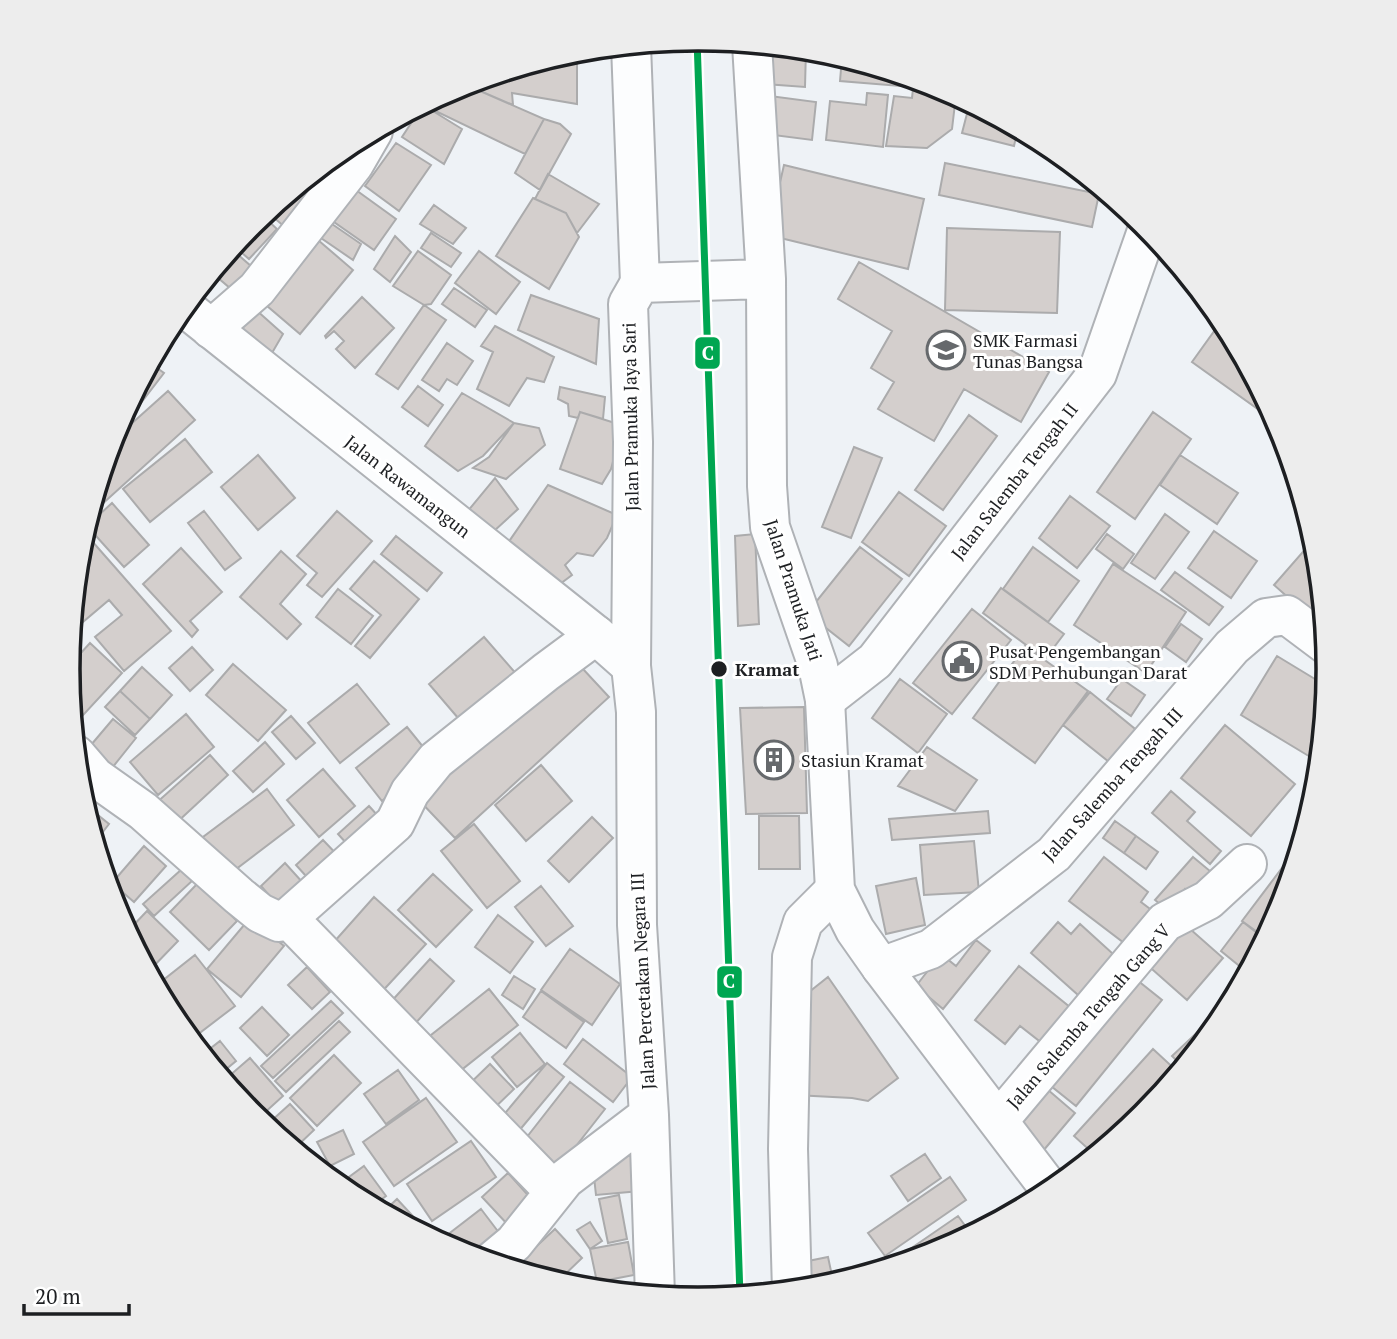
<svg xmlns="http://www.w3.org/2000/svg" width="1397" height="1339" font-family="'PT Serif',serif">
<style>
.building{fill:#d4cfcd;stroke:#ababac;stroke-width:2}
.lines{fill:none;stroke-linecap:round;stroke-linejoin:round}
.street-casing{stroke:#afb2b6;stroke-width:42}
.secondary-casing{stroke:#afb2b6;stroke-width:42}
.street{stroke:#fcfdfe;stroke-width:38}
.secondary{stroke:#fcfdfe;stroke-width:38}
.rail-1-casing{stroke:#fff;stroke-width:12}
.rail-1{stroke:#00a651;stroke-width:7}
.stop-dot{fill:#1d1f22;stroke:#fff;stroke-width:2.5}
.labels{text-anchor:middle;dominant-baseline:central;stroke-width:6;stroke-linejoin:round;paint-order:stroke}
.poi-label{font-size:18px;fill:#1d1f22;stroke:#fff;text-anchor:start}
.street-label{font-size:18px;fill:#1d1f22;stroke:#fff}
.stop-label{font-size:18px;font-weight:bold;fill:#1d1f22;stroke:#fff;text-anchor:start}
.rim{fill:none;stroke:#1d1f22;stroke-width:3.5}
.line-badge{stroke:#fff;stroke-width:2.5}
.badge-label{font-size:19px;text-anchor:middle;font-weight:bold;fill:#fff}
</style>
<rect width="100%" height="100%" fill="#eef2f6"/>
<path class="building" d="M767,45L806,49L805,87L765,84Z
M561,55L577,58V104L512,93L513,105L464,84Z
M842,57L901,75L900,86L840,81Z
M914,79L940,87L956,95L952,129L927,148L886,146L894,96L912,98Z
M464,84L544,119L525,154L423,105Z
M867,93L888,95L883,147L826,140L830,101L866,105Z
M762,95L816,102L812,140L758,133Z
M970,102L1018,128L1014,146L962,133Z
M423,105L462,129L444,164L402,137Z
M544,119L560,124L571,134L540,190L515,173Z
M396,143L431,165L399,211L365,186Z
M945,163L1099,194L1092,227L939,195Z
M784,165L924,199L908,269L768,235Z
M316,171L331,183L237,294L217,277L236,253L251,266L285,227L267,212Z
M548,174L599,204L577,233L566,213L535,199Z
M349,185L396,219L374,250L324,215Z
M533,198L566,213L579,237L549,289L496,256Z
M434,205L466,228L453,244L420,224Z
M262,215L277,229L249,259L234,246Z
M332,224L361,244L353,260L321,238Z
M947,228L1060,232L1057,313L945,310Z
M431,233L461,253L451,267L421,248Z
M395,236L411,252L390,282L374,269Z
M318,240L353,270L300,334L266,305Z
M418,251L451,275L431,304L424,305L393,286Z
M479,251L520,282L496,314L455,283Z
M859,262L1049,372L1021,422L964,389L934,441L878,409L894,382L871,368L892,331L838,299Z
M454,288L487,310L475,327L442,304Z
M531,295L599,319L596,364L518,330Z
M362,297L394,328L355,368L336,349L344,341L334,331L326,338L325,336Z
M424,305L446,320L398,389L376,374Z
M255,309L283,334L265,365L232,340Z
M495,326L554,357L544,382L527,378L509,406L477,389L493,352L481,346Z
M1215,330L1238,347L1280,425L1192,362Z
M447,343L473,361L457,385L447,379L439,391L422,380Z
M150,363L164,373L137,408L129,402Z
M418,386L443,405L428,426L402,407Z
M560,387L605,397L603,419L580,412L578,418L569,416L568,404L558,399Z
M168,391L195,420L89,516L111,442Z
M462,393L514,423L483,456L458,471L425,446Z
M580,412L615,423L617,447L611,469L602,484L560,469Z
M1153,412L1191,439L1135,519L1097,492Z
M969,415L997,436L943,510L915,490Z
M514,423L539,428L545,445L506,479L473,468L489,457Z
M185,439L212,472L150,522L123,489Z
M854,447L882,458L851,538L822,527Z
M258,455L295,498L258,530L221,487Z
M1180,455L1238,493L1217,524L1160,485Z
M495,478L518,509L481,543L458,523Z
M548,485L617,515L607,538L593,556L577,553L565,565L572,575L548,593L501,553Z
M899,492L946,526L909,576L862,542Z
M1070,496L1110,526L1077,568L1039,538Z
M112,503L149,545L124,567L87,526Z
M204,511L241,558L225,570L188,523Z
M337,511L372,541L322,597L307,585L317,573L297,556Z
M1165,514L1189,532L1155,579L1131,563Z
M1214,531L1257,561L1231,598L1188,568Z
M84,532L171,631L124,671L95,637L122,615L109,600L77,627L72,621L80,546Z
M755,534L759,624L738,626L735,536Z
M1107,534L1134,554L1123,569L1096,549Z
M396,536L442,573L427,591L381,554Z
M1315,538L1322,598L1308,615L1274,585Z
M860,547L902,579L849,646L807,613Z
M1033,547L1079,581L1048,622L1003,589Z
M181,548L222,592L190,621L198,630L192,637L143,584Z
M281,551L306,574L280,604L301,624L287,639L240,597Z
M374,561L419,599L370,658L355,646L381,615L350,589Z
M1113,564L1186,612L1146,673L1074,625Z
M1175,572L1223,607L1209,625L1161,590Z
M1001,588L1064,634L1045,659L983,613Z
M338,589L373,616L351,644L316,617Z
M972,609L1011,640L952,714L913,683Z
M1181,624L1202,639L1186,662L1165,647Z
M484,637L525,684L470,732L429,684Z
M90,643L122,673L73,726L68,667Z
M1025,646L1088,691L1035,763L973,718Z
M192,647L213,670L190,691L169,668Z
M570,655L609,697L455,838L415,796Z
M1277,656L1328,687L1323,740L1312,758L1241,715Z
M233,664L286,710L258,741L206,695Z
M142,667L172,695L150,719L120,691Z
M900,679L947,714L918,753L872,718Z
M1122,679L1145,695L1131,716L1107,699Z
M357,684L389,724L340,763L308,723Z
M120,691L150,719L135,735L105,707Z
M1090,692L1140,733L1114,766L1063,725Z
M804,707L807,813L746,814L740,708Z
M186,714L214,747L158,795L130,762Z
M291,716L315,743L296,759L272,732Z
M113,719L136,738L104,778L80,758Z
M1225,725L1295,784L1251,836L1181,778Z
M407,727L433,759L382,801L356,768Z
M265,742L284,764L253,792L233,771Z
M927,747L977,780L955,811L898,786Z
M210,755L228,775L174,825L155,804Z
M541,765L572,801L526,841L495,805Z
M323,769L355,806L319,837L287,800Z
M267,789L294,825L223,879L195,843Z
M1171,791L1195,812L1187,821L1221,851L1210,864L1152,813Z
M83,803L109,824L95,842Z
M369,806L388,827L357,855L338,834Z
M988,811L990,833L892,840L889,819Z
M759,816H799L800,869H759Z
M592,817L613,838L569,882L548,861Z
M1115,821L1136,836L1124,853L1103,838Z
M474,824L520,881L487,908L441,851Z
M1136,836L1158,852L1146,869L1124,853Z
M323,840L343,861L315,886L296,865Z
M974,841L979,892L924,895L920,845Z
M144,846L166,866L134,902L112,883Z
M1104,857L1148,892L1141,902L1158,915L1132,949L1069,901Z
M1193,857L1216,876L1196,899L1185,889L1167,910L1155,900Z
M1288,860L1295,865L1281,911L1267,939L1242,921Z
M285,863L313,894L288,917L261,886Z
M182,869L192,881L154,916L143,904Z
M433,874L472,910L436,947L398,910Z
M916,878L925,925L886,934L876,886Z
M198,883L237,921L209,950L170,912Z
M541,886L573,926L546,946L515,907Z
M374,897L426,944L377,997L326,951Z
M147,911L178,941L148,972L127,932Z
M498,915L533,942L510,973L475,947Z
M250,918L284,946L241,997L207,969Z
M1181,921L1223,958L1187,1000L1145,963Z
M1058,922L1071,934L1080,924L1123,963L1087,1003L1031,953Z
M1243,922L1266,940L1248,973L1221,951Z
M976,940L990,951L943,1009L916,986L941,954L956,966Z
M570,949L620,984L592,1025L541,990Z
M195,955L235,1006L197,1035L157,985Z
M430,959L454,981L412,1027L388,1005Z
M1019,966L1076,1012L1047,1047L1020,1026L1005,1044L975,1020Z
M307,967L330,992L312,1009L288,985Z
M1127,972L1162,1000L1076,1106L1041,1078Z
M514,976L535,989L523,1009L502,995Z
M828,977L898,1078L868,1101L852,1098L795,1095L794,1004Z
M155,985L196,1038L192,1042L174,1020Z
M489,989L518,1025L450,1079L421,1043Z
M541,991L584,1022L566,1048L523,1017Z
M1236,996L1223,1020L1184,1068L1172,1056Z
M331,1001L343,1013L273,1078L261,1066Z
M262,1007L289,1035L267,1056L240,1028Z
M339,1021L350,1032L286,1092L275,1081Z
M520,1033L545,1064L517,1087L492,1057Z
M583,1039L632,1077L613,1102L564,1064Z
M220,1041L236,1061L219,1075L202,1055Z
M1153,1049L1179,1073L1144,1116L1096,1156L1074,1136Z
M334,1055L361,1083L317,1126L290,1098Z
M250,1058L283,1096L262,1115L228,1077Z
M547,1063L564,1077L518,1132L501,1118Z
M490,1064L514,1089L485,1117L461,1092Z
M398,1070L419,1100L386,1124L364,1094Z
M570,1082L605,1109L558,1169L523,1142Z
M1040,1083L1075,1113L1043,1151L1007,1121Z
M237,1091L260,1115L256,1118L234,1094Z
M426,1098L457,1142L394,1186L363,1142Z
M290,1104L314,1130L294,1149L270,1122Z
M343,1130L354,1154L330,1166L317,1142Z
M471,1141L496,1177L432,1221L407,1184Z
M925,1154L941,1178L908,1201L891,1176Z
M636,1155L640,1191L596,1195L592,1159Z
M364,1166L386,1196L371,1207L348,1194L338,1185Z
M508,1173L536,1204L510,1227L482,1197Z
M950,1177L966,1200L885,1256L868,1233Z
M619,1195L627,1239L608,1243L599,1199Z
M397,1199L421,1225L415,1230L382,1213Z
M481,1209L503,1238L477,1258L457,1252L438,1242Z
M958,1216L969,1231L937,1253L901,1264L897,1258Z
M590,1222L602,1241L590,1249L577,1230Z
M555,1229L582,1258L556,1283L512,1269Z
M628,1242L634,1275L597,1282L590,1249Z
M828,1257L834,1285L798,1291L793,1264Z"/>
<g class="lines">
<defs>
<path id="street" d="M631,45L640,283
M211,329L257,289L354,164L373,131
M631,666L636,712L637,925L649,1115L655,1296
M825,700L875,661L1097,374L1148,228
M76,755L95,777L143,811L239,896L260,913L279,922L288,918L395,823L410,792L436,760L546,672L596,635
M288,918L554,1191
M881,967L931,949L1054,854L1232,647L1266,618L1287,615L1327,645
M999,1120L1165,922L1208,900L1247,864
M490,1263L514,1243L565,1179L649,1115
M792,1291L788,1149L792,957L803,922L835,890"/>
<path id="secondary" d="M752,44L766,279L767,486L770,527L818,666L825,700L835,890L855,930L881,967L1052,1192
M184,307L596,635L631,666
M631,666L633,442L628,304L640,283L766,279"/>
</defs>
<use href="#street" class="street-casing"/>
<use href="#secondary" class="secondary-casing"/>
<use href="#street" class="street"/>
<use href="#secondary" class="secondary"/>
<defs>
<path id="rail-1" d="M697,39L740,1296"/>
</defs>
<use href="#rail-1" class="rail-1-casing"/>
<use href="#rail-1" class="rail-1"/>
</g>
<defs>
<symbol id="school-ring" viewBox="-11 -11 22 22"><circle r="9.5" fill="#fff" stroke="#66696c" stroke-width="1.5"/><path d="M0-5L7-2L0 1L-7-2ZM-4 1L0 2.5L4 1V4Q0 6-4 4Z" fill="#66696c"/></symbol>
<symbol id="civic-ring" viewBox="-11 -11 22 22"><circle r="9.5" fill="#fff" stroke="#66696c" stroke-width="1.5"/><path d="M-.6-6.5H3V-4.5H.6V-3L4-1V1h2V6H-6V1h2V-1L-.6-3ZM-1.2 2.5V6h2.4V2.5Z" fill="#66696c"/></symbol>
<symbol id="building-ring" viewBox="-11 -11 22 22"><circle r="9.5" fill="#fff" stroke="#66696c" stroke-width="1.5"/><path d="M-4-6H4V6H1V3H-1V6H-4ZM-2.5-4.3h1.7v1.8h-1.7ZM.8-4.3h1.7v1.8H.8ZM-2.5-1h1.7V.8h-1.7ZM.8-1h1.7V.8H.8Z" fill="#66696c"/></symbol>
</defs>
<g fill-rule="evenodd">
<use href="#school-ring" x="924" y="328" width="44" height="44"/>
<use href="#civic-ring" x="940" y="639" width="44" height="44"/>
<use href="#building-ring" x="752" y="738" width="44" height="44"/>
</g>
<circle class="stop-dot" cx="719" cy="669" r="9"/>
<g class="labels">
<g class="poi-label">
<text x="973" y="340">SMK Farmasi<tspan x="973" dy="21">Tunas Bangsa</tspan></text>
<text x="989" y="651">Pusat Pengembangan<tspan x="989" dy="21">SDM Perhubungan Darat</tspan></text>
<text x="801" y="760">Stasiun Kramat</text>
</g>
<g class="street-label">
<text transform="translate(630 417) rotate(-91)">Jalan Pramuka Jaya Sari</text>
<text transform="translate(1014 481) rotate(-52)">Jalan Salemba Tengah II</text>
<text transform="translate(408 486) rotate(38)">Jalan Rawamangun</text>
<text transform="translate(794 590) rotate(72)">Jalan Pramuka Jati</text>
<text transform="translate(1112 784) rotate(-48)">Jalan Salemba Tengah III</text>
<text transform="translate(642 981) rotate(-93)">Jalan Percetakan Negara III</text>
<text transform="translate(1088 1016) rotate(-49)">Jalan Salemba Tengah Gang V</text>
</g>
<g class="stop-label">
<text x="735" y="669">Kramat</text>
</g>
</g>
<path d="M0 0H1397V1339H0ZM80 669a618 618 0 1 1 1236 0a618 618 0 1 1-1236 0Z" fill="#ededed" fill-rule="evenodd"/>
<path class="rim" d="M80 669a618 618 0 1 1 1236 0a618 618 0 1 1-1236 0Z"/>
<g class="line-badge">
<rect x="694" y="336" width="27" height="34" rx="7" fill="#00a651"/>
<rect x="716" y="965" width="27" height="34" rx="7" fill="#00a651"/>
</g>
<g class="badge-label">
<text x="708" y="360">C</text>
<text x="729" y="988">C</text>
</g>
<path d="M24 1304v10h105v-10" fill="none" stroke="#1d1f22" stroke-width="3.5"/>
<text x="35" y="1304" font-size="21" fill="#1d1f22" stroke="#ffffff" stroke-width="5" paint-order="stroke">20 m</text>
</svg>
